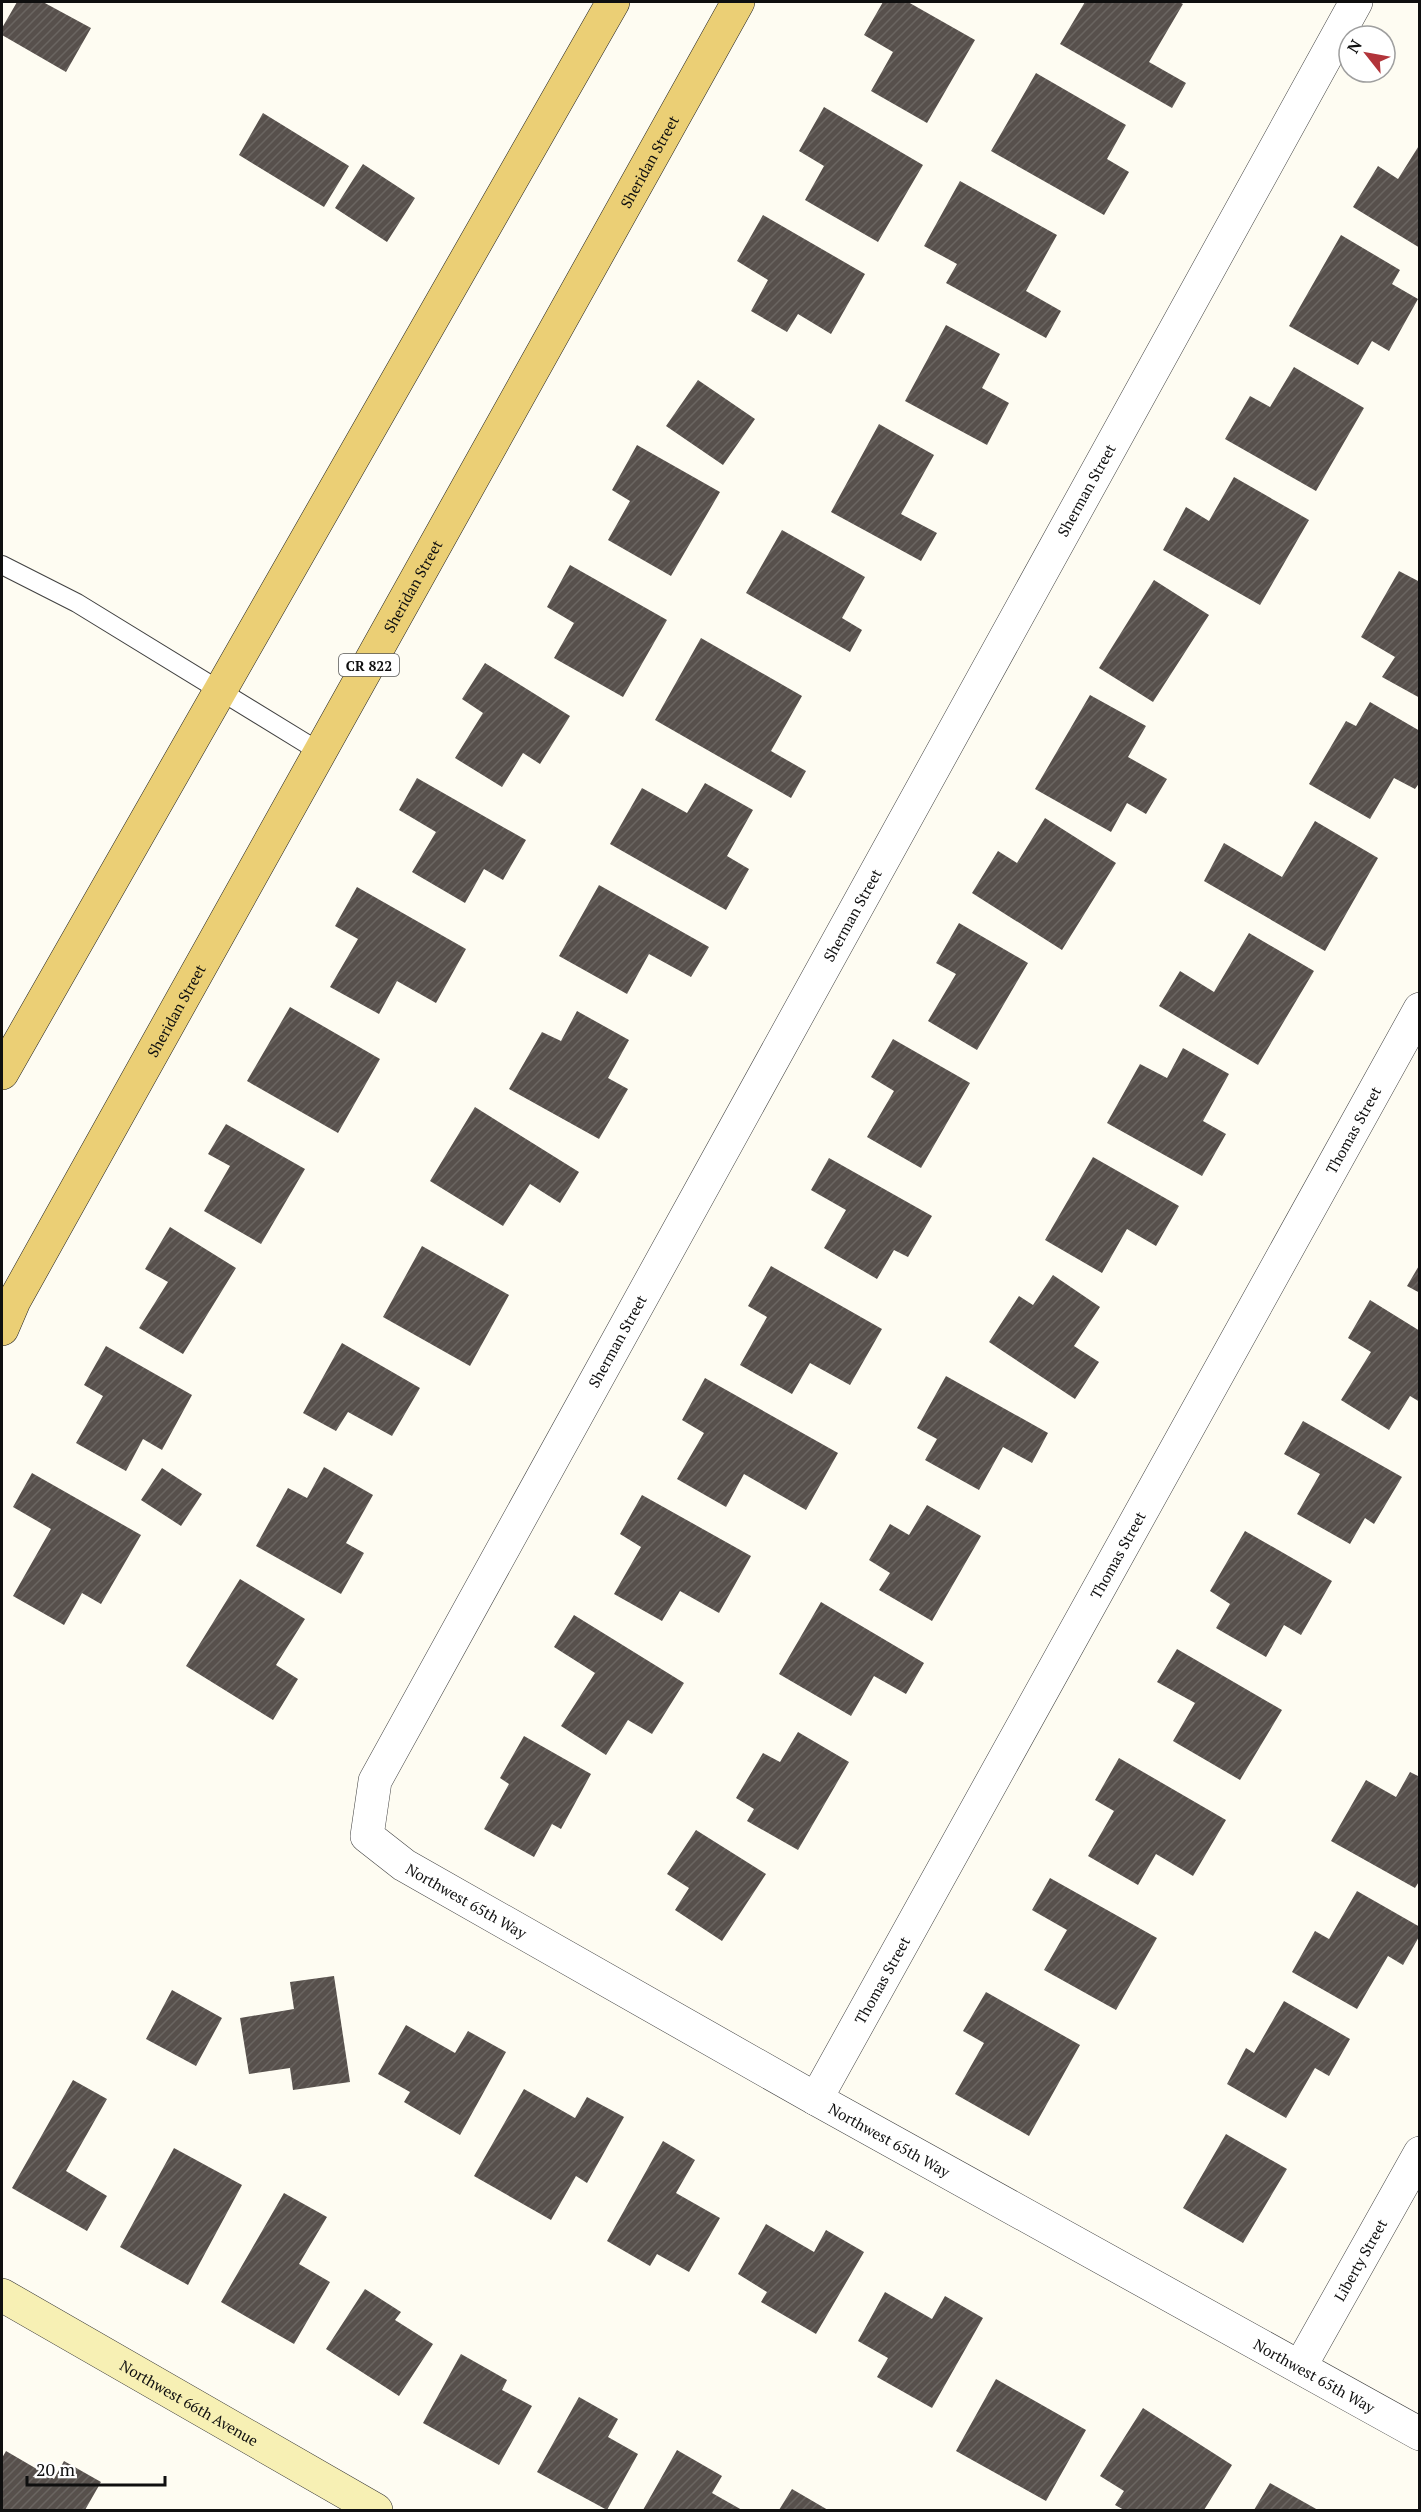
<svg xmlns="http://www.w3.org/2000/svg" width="1421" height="2512" font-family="'PT Serif',serif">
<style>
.building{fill:url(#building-hatch)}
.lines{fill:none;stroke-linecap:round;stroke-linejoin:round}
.lane-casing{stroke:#424242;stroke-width:20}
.street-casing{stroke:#424242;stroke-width:34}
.secondary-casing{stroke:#313131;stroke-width:34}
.primary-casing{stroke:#202020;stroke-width:34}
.lane{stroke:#fff;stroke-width:18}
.street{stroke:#fff;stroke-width:33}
.secondary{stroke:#f7f0b4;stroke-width:33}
.primary{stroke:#ebcf75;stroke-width:33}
.labels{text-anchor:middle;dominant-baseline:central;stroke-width:6;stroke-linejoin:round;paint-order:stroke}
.shield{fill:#fff;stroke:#575757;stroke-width:1.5}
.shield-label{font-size:14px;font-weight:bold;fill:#0f0f0f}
.street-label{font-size:15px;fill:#0f0f0f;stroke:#fff}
</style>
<defs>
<pattern id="building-hatch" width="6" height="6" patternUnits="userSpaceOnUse" patternTransform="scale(1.5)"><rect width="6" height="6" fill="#57504c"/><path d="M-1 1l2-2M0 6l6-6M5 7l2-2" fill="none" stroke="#6a6561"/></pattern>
</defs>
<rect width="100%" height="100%" fill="#fefcf2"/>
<path class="building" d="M17,2H43L91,28L66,72L2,35V28Z
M883,2H908L975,40L927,123L871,91L893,52L864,35Z
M1085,2H1179L1183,4L1149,62L1186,83L1172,108L1060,44Z
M1036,73L1126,125L1107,159L1129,172L1104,215L991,151Z
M824,107L923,165L878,242L805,200L824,166L799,151Z
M263,113L349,166L324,207L239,155Z
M1420,144V248L1353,207L1378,166L1398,179Z
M363,164L415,198L387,242L335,208Z
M960,181L1057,235L1026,291L1061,311L1046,338L946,283L957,264L924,246Z
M763,215L865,274L831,334L798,314L787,332L751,311L768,280L737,261Z
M1341,235L1400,270L1392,284L1418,299L1389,351L1372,341L1358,365L1289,326Z
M946,325L1000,354L982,388L1009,403L987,445L905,401Z
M1294,367L1364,408L1316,491L1225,439L1250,396L1270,407Z
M698,380L755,419L723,465L666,426Z
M879,424L934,455L901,514L937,533L921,561L831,512Z
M637,445L720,492L671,576L608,540L630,501L612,490Z
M1234,477L1309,520L1260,605L1163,550L1186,507L1209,521Z
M782,530L865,577L842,618L862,630L850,652L746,593Z
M570,565L667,620L623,697L554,658L574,623L547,607Z
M1399,571L1420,582V698L1382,677L1395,657L1361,637Z
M1154,580L1209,615L1153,702L1099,668Z
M701,638L802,696L771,751L806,771L791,798L655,720Z
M485,663L570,716L540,764L523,753L502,787L455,758L483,713L462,699Z
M1090,695L1146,726L1128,757L1167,779L1146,814L1127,803L1111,832L1035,789Z
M1370,702L1420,731V782L1415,789L1394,778L1370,819L1309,784L1346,721L1356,726Z
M417,778L526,840L503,880L484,869L465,903L412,872L436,832L399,810Z
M705,783L753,810L727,856L749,869L726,910L610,844L642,788L687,813Z
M1045,818L1116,863L1062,950L972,893L998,851L1017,863Z
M1315,821L1378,858L1325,951L1204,881L1224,843L1282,877Z
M599,885L709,947L691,977L649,954L627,994L559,956Z
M357,887L466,949L436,1003L397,981L379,1014L330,987L358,939L335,926Z
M959,923L1028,963L977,1050L928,1021L956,974L936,963Z
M1249,933L1314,971L1258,1065L1159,1006L1180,971L1214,992Z
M290,1007L380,1059L338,1133L247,1081Z
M577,1011L629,1040L608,1078L628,1089L599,1139L509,1089L542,1032L561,1041Z
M893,1039L970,1083L921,1168L867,1137L894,1091L871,1077Z
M1183,1048L1229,1074L1203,1121L1226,1134L1202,1176L1107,1123L1140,1064L1167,1078Z
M475,1107L579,1172L560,1203L530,1184L503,1226L430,1181Z
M226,1124L305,1169L261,1244L204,1211L230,1166L208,1154Z
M1093,1157L1179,1206L1156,1246L1127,1229L1102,1273L1045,1240Z
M829,1158L932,1216L908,1257L894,1250L877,1279L824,1248L846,1210L811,1190Z
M170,1227L236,1268L183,1354L139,1328L168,1282L145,1269Z
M422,1246L509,1295L470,1366L383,1317Z
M1420,1264V1293L1407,1286Z
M771,1266L882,1329L850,1385L810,1363L792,1394L740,1365L767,1317L748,1306Z
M1053,1275L1100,1307L1074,1346L1099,1362L1075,1399L989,1342L1019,1296L1033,1305Z
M1370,1300L1420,1331V1402L1410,1396L1389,1430L1341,1400L1371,1352L1348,1338Z
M342,1343L420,1388L392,1436L348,1412L336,1431L303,1413Z
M106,1346L192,1395L162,1450L143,1439L126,1471L76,1443L103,1396L84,1385Z
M946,1376L1048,1433L1032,1463L1003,1447L979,1490L925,1460L937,1439L917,1428Z
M705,1378L838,1453L806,1510L744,1474L726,1507L677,1479L704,1433L682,1420Z
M1303,1421L1402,1477L1374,1524L1365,1518L1350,1544L1297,1514L1320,1474L1284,1454Z
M324,1467L373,1495L346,1543L364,1553L341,1594L256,1546L288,1488L307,1498Z
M162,1468L202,1494L181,1526L141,1500Z
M32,1473L141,1535L101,1604L82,1593L64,1625L13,1596L51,1529L13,1507Z
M642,1495L751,1556L719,1613L680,1591L662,1621L614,1594L641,1547L620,1534Z
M927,1505L981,1536L932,1621L879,1590L890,1573L869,1560L890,1524L909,1535Z
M1245,1531L1332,1581L1301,1635L1284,1625L1266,1657L1216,1628L1230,1604L1210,1591Z
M240,1579L305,1619L276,1665L298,1679L273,1720L186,1666Z
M821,1602L924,1663L906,1694L874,1676L851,1716L779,1674Z
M574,1615L684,1683L652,1734L628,1720L606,1755L561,1726L595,1673L554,1647Z
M1177,1649L1282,1710L1240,1780L1173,1741L1195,1703L1157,1682Z
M798,1732L849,1762L798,1850L747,1821L754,1809L736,1798L763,1753L780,1762Z
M524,1736L591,1774L561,1829L552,1824L534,1857L484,1829L509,1784L500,1778Z
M1119,1758L1226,1820L1193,1876L1156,1854L1138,1885L1088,1856L1114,1811L1095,1800Z
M1410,1772L1420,1777V1880L1415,1888L1331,1841L1366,1780L1396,1797Z
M696,1830L766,1874L722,1941L675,1910L689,1888L667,1874Z
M1050,1878L1157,1938L1116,2010L1044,1970L1067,1930L1032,1910Z
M1357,1891L1420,1927V1935L1403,1965L1388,1956L1357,2009L1292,1972L1315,1931L1329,1939Z
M334,1976L350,2082L293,2090L290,2068L249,2074L240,2018L294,2009L290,1982Z
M172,1990L222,2018L196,2066L146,2039Z
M986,1992L1080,2045L1029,2136L955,2094L984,2043L963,2031Z
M1284,2001L1350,2039L1329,2076L1315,2068L1286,2118L1227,2084L1246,2048L1254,2053Z
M406,2025L455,2053L468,2031L506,2052L460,2135L404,2102L410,2092L378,2074Z
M73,2080L107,2099L66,2171L107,2196L87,2231L12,2188Z
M524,2089L575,2118L587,2097L624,2117L587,2183L576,2176L551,2220L474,2176Z
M1226,2134L1287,2169L1243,2243L1183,2208Z
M663,2141L695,2160L676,2193L720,2218L689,2272L657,2254L650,2266L607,2241Z
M174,2148L242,2185L188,2285L120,2247Z
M284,2193L327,2217L299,2264L330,2282L294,2344L221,2302Z
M766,2224L814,2252L826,2230L864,2252L816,2334L761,2302L767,2292L738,2274Z
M365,2289L401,2312L395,2320L433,2344L399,2396L326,2349Z
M885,2292L932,2319L945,2296L983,2318L932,2408L877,2377L888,2358L858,2341Z
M461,2354L507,2380L502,2390L532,2406L499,2465L423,2423Z
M996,2379L1086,2430L1046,2501L956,2451Z
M579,2397L618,2419L608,2437L638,2454L607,2510L537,2472Z
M1143,2408L1232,2465L1204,2510H1124L1115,2505L1124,2491L1100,2476Z
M677,2450L722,2476L712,2493L742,2510H643Z
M6,2451L54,2479L64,2461L101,2482L85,2510H2V2458Z
M1270,2483L1318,2510H1254Z
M792,2489L828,2510H779Z"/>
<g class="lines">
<defs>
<path id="lane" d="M2,565L77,603L320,752"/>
<g id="street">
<path id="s1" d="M1356,2L375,1781L367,1836L404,1865L816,2099L1420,2434"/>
<path id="s2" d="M816,2099L1420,1009"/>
<path id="s3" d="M1300,2367L1420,2153"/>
</g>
<g id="secondary">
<path id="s4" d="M2,2295L376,2510"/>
</g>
<g id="primary">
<path d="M2,1073L613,2"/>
<path id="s5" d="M2,1329L14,1301L738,2"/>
</g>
</defs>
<use href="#lane" class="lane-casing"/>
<use href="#street" class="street-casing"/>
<use href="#secondary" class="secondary-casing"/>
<use href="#primary" class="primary-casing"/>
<use href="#lane" class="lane"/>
<use href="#street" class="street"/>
<use href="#secondary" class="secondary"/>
<use href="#primary" class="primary"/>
</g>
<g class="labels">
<rect class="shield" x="339" y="654" width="60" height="22" rx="4.5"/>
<g class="shield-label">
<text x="369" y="665">CR 822</text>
</g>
<g class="street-label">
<text stroke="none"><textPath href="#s5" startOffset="1335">Sheridan Street</textPath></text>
<text transform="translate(1086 490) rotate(-61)">Sherman Street</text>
<text stroke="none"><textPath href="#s5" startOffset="849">Sheridan Street</textPath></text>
<text transform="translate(852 915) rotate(-61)">Sherman Street</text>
<text stroke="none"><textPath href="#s5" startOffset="363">Sheridan Street</textPath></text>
<text stroke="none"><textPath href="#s2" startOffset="1108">Thomas Street</textPath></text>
<text transform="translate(617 1341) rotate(-61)">Sherman Street</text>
<text stroke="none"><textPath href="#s2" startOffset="622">Thomas Street</textPath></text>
<text stroke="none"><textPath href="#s1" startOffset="2206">Northwest 65th Way</textPath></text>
<text stroke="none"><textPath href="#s2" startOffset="136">Thomas Street</textPath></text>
<text stroke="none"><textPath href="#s1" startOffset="2692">Northwest 65th Way</textPath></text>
<text stroke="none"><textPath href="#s3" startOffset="123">Liberty Street</textPath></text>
<text stroke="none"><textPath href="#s1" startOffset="3178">Northwest 65th Way</textPath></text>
<text stroke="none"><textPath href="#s4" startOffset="216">Northwest 66th Avenue</textPath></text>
</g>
</g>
<rect width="1421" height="2512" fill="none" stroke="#0f0f0f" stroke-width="6"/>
<g transform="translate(1367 54) rotate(301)"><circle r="28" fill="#ffffff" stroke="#9f9f9f" stroke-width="1.5"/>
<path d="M0-4.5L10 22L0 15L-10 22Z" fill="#b2343a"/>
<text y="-9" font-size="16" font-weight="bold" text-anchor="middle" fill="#0f0f0f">N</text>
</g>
<path d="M27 2476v9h138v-9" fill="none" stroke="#0f0f0f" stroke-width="3"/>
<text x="36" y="2476" font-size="18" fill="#0f0f0f" stroke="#ffffff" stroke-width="4.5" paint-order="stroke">20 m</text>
</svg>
